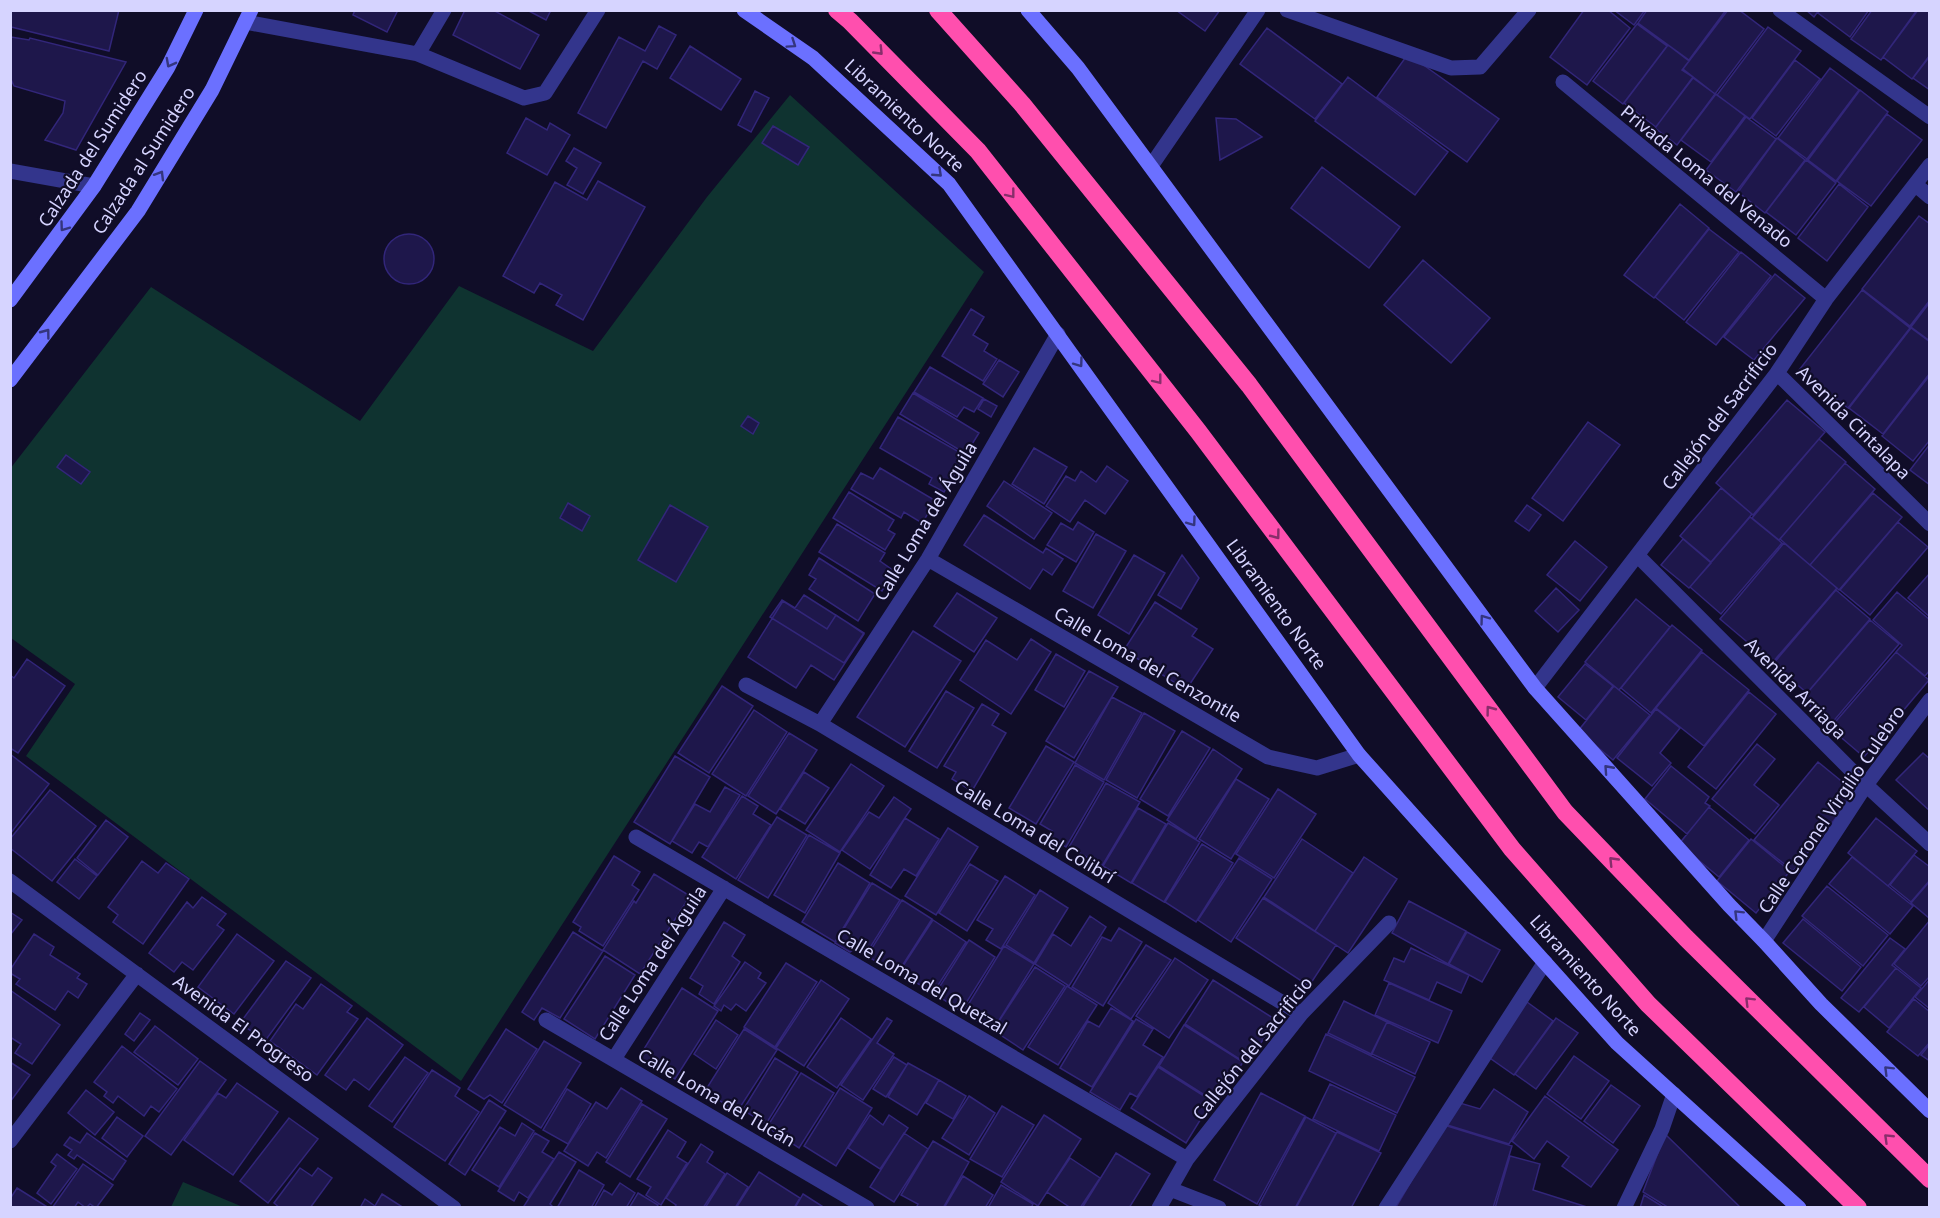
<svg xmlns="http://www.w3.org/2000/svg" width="1940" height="1218" font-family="'Noto Sans',sans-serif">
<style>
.green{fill:#0f3330}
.building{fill:#1e174b;stroke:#32267a;stroke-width:1.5}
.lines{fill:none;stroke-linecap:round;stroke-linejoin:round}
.lane{stroke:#33358c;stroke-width:15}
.street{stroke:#33358c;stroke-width:15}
.secondary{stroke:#6b70ff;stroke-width:15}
.highway{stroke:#ff4fae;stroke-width:18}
.oneway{stroke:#34357e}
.oneway2{stroke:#882e6b}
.labels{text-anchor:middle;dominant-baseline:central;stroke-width:4.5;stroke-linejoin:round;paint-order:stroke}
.street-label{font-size:18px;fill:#d6d4ff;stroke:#100d28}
</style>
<rect width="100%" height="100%" fill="#100d28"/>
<path class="green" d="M790,95L984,272L461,1081L26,756L75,684L11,638L10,469L151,287L360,421L459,286L593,351L707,197Z
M183,1182L243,1207H171Z"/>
<path class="building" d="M10,10H119L109,51L11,27L10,30Z
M355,10H398L387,32L353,15Z
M465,10H493L539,35L520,69L453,35Z
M527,10H551L546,20Z
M1176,10H1220L1205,31Z
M1584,10H1608L1630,28L1587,85L1550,57Z
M1614,10H1645L1634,25Z
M1647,10H1726L1689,60L1638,23Z
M1728,10H1739L1764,29L1715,94L1683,69Z
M1806,10H1819L1814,17Z
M1820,10H1869L1850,37L1818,13Z
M1872,10H1917L1881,60L1851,39Z
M1918,10H1930V55L1912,79L1883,57Z
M1637,24L1667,46L1623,104L1593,81Z
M659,26L676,35L657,69L643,61L606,128L578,113L619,37L645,51Z
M1768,27L1801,51L1750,119L1717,95Z
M1267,28L1342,84L1315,119L1240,64Z
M11,37L29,40L30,38L126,62L76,150L45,140L63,113L65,101L14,86L10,77Z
M1668,45L1689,61L1682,70L1693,77L1656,127L1624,103Z
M690,46L741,79L721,110L670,78Z
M1408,54L1499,119L1467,162L1377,97Z
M1930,56V90L1913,78Z
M1795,60L1820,79L1776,136L1752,118Z
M1830,68L1859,90L1807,159L1778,138Z
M1348,77L1448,152L1415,195L1315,121Z
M1693,78L1715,94L1677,145L1655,128Z
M1860,90L1888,112L1836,181L1808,160Z
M755,91L769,98L751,132L738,125Z
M1716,94L1745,116L1711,162L1681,140Z
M1887,114L1922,140L1871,206L1837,181Z
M1746,117L1776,139L1736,192L1706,170Z
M526,118L547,130L550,123L570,135L547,175L507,153Z
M1216,118L1236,119L1262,137L1220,160Z
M773,126L809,147L798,165L762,143Z
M1777,138L1805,160L1765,213L1738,192Z
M574,148L601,163L583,194L567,185L577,168L566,161Z
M1806,160L1836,183L1796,235L1766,212Z
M1322,167L1400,227L1369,268L1291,208Z
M598,181L645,207L583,320L556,305L562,295L540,283L534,293L503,276L555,182L587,200Z
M1839,184L1868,207L1827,261L1798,238Z
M1680,204L1709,228L1654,298L1624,275Z
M1919,216L1930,224V300L1910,326L1862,289Z
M1709,229L1739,252L1684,320L1655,297Z
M384 259a25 25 0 1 1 50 0a25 25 0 1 1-50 0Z
M1741,252L1771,276L1716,345L1686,322Z
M1423,260L1490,318L1451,363L1384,305Z
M1775,274L1805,298L1754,360L1724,337Z
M1862,290L1910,328L1848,408L1799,370Z
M1930,302V341L1911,327Z
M971,309L984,317L973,335L988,344L984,351L997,359L983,381L942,356Z
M1911,328L1930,342V373L1883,434L1849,408Z
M999,360L1019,372L1003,397L983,384Z
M930,367L983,398L974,412L964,407L957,417L914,392Z
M1930,375V440L1913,461L1882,436Z
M913,393L979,433L966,454L900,414Z
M984,399L997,406L991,417L978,409Z
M1787,400L1825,432L1753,515L1716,483Z
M748,416L759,423L753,434L741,426Z
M898,417L966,456L944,492L929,484L932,478L880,448Z
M1588,422L1620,445L1563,521L1532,498Z
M1819,439L1846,462L1779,540L1752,518Z
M1930,444V485L1910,470Z
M1034,448L1067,467L1044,504L1012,484Z
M66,455L90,472L81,484L57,467Z
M1845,463L1875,489L1810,565L1780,539Z
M1107,466L1128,481L1105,514L1085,500L1070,522L1046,506L1066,476L1075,481L1081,471L1096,482Z
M880,468L936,501L922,523L904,512L901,518L851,489L861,473L873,479Z
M1004,481L1052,513L1034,539L987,506Z
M1721,488L1752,514L1711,562L1680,536Z
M849,492L894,520L888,530L895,534L885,550L833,518Z
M1873,493L1902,517L1839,590L1810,565Z
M568,503L590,516L582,531L560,518Z
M670,505L708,527L676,582L638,560Z
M1527,505L1541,515L1529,531L1515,521Z
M984,515L1043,553L1046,548L1063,559L1052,575L1043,569L1030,589L964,545Z
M1750,517L1782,543L1721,614L1690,587Z
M1078,522L1094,532L1076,562L1047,545L1061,523L1073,530Z
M1898,522L1928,547L1870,615L1840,590Z
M837,524L885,553L880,561L894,571L882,591L819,552Z
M1096,534L1126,551L1093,608L1063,591Z
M1683,539L1711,563L1689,588L1661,565Z
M1575,541L1607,567L1580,601L1547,575Z
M1784,543L1837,588L1772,663L1720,619Z
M1134,555L1165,573L1129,634L1098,615Z
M1182,555L1199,578L1181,609L1158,595Z
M819,558L875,594L858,621L809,589L816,579L809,575Z
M1930,573V617L1908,598Z
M1556,588L1579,610L1558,632L1535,611Z
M1836,590L1870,619L1807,693L1773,664Z
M1897,592L1930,620V670L1925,676L1896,652L1902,645L1873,620Z
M957,593L997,618L974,652L934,626Z
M804,595L864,633L844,663L770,617L782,600L795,608Z
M1636,599L1670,627L1619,690L1585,662Z
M783,601L827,629L836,615L864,634L834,680L811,665L796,688L748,657Z
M1155,602L1197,629L1192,636L1213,649L1186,690L1124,650Z
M1870,620L1899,644L1831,724L1802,699Z
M1672,625L1702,650L1651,713L1621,688Z
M913,631L961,661L905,747L857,717Z
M1031,639L1051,652L1011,714L960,680L986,640L1017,660Z
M1702,652L1749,690L1704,746L1656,708Z
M1896,652L1929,680L1864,757L1830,728Z
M1056,654L1085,671L1064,707L1035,690Z
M27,659L65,686L18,753L10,748V675L14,678Z
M1585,664L1613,686L1586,720L1558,697Z
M1089,671L1118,687L1074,758L1046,741Z
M722,686L753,706L709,773L678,753Z
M1614,686L1650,715L1613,760L1578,731Z
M946,691L974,708L937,768L909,751Z
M1749,692L1776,714L1716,789L1688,767Z
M1112,697L1142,713L1104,780L1075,763Z
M982,704L999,714L992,725L1006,733L972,791L952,779L956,772L944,766Z
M1656,709L1680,728L1660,753L1671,763L1652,786L1617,758Z
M754,710L787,732L746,796L712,774Z
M1144,713L1175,731L1137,798L1106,780Z
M1182,731L1210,748L1168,816L1140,799Z
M789,733L817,750L776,814L748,796Z
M1757,744L1775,759L1754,785L1779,805L1755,834L1712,799Z
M1046,746L1074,762L1036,824L1009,808Z
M1213,749L1242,769L1196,839L1167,820Z
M1923,753L1930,759V811L1896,780Z
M10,754L49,784L10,834Z
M675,756L710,777L670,844L634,822Z
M1818,762L1856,793L1793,871L1754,840Z
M851,764L884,786L840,852L806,830Z
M1075,765L1104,782L1066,847L1048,836L1052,831L1040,824Z
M1671,766L1709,797L1705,803L1710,806L1687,834L1645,799Z
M804,772L829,788L805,824L780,809Z
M1236,779L1269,799L1231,859L1199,839Z
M1106,783L1140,802L1102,866L1069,847Z
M725,787L740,795L708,847L699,842L692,853L672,841L695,804L710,812Z
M1278,789L1316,814L1274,878L1236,854Z
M50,790L96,826L52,881L10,848V839Z
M742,796L758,806L753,814L771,825L736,879L702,857Z
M894,797L911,809L870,869L842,850L869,812L879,818Z
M1709,807L1749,840L1719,877L1679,844Z
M1138,808L1166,824L1131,883L1103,866Z
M777,817L807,835L768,898L738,880Z
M905,818L939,839L916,876L904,869L891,888L870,875Z
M1876,818L1917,851L1888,886L1848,853Z
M106,820L128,837L98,875L77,858Z
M1168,823L1200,842L1164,902L1132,883Z
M948,828L978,847L936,915L905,896Z
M809,835L840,853L805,913L774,895Z
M1302,839L1353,873L1315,931L1264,897Z
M1751,839L1790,871L1756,913L1717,881Z
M1202,844L1233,863L1196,922L1165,902Z
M1914,855L1930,867V880L1911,902L1890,885Z
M614,856L640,872L632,885L639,890L603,946L579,931L581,927L573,922Z
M1364,857L1397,879L1348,953L1315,931Z
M1852,857L1913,906L1890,934L1829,884Z
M1239,858L1272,879L1231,942L1198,920Z
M75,859L97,876L79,899L57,882Z
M142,861L158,873L166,863L189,879L143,944L113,922L118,915L108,907Z
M838,863L870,883L835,942L802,922Z
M970,864L998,881L967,931L939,913Z
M654,874L690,896L640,974L603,950L634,901L636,903Z
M1005,876L1035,895L1001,949L986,940L993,929L977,920Z
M1930,881V918H1929L1911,903Z
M872,883L900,900L866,954L856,948L850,952L835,943Z
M1827,886L1888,935L1863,966L1802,916Z
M1040,890L1068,908L1034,963L1006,945Z
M202,897L226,914L217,925L224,930L193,970L182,962L174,972L149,953L187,902L193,908Z
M1263,898L1336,945L1309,986L1236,938Z
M902,900L932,919L897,974L867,956Z
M1409,901L1466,931L1448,964L1392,933Z
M10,912L22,920L10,935Z
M1090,916L1106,927L1069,986L1035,964L1053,934L1071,946Z
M1803,919L1861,967L1842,991L1783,943Z
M933,920L966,942L933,993L899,972Z
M1930,920V976L1921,986L1894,964Z
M724,922L745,935L732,956L740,962L714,1004L699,994L703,986L690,978Z
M1119,928L1142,942L1103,1006L1072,987L1102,937L1111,941Z
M573,932L603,951L560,1018L542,1008L534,1020L522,1012Z
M1467,932L1500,950L1482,982L1449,964Z
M34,934L54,947L50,955L80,974L77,978L87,984L78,998L68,991L55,1010L16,984L20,979L10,973V970Z
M237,934L274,961L234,1014L198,987Z
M1890,938L1905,949L1892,965L1896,968L1859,1012L1841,998Z
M969,940L995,957L961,1011L935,994Z
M1146,945L1171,960L1131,1019L1108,1003Z
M1004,946L1034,964L993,1030L963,1013Z
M1411,948L1469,975L1461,993L1437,982L1429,1000L1384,980L1394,958L1404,962Z
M605,956L635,975L595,1039L564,1019Z
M1175,958L1208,980L1169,1038L1136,1016Z
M286,961L311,978L265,1041L240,1023Z
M745,962L761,973L758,978L766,983L746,1011L736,1004L731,1010L724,1005L721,1011L714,1006Z
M786,963L817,982L775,1047L744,1027Z
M1035,967L1065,986L1023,1050L993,1030Z
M1896,968L1921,988L1889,1028L1864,1007Z
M1930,979V1009L1915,997Z
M821,980L849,999L804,1066L776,1048Z
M1213,980L1276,1020L1247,1064L1185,1024Z
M1389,983L1452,1011L1438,1043L1375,1015Z
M321,984L352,1006L347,1012L358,1019L317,1075L270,1041L296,1004L303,1009Z
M1067,986L1097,1005L1058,1065L1028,1047Z
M682,988L718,1011L675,1079L639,1057Z
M10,990L60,1025L32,1064L15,1053L21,1044L10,1037Z
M1914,999L1930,1012V1042L1918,1056L1887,1032Z
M1344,1001L1387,1022L1371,1054L1328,1033Z
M1527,1002L1553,1021L1514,1075L1487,1056Z
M1111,1008L1133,1021L1092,1087L1060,1068L1088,1021L1099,1027Z
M140,1013L150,1020L134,1041L125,1034Z
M367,1018L403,1045L369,1090L354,1079L346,1090L325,1075Z
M841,1018L871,1039L837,1088L807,1067Z
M887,1018L892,1021L877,1043L894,1054L863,1100L841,1085Z
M1556,1018L1578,1033L1536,1089L1515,1074Z
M1136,1019L1153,1029L1143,1045L1163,1057L1137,1097L1130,1093L1120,1110L1090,1092Z
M716,1020L738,1035L716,1069L694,1054Z
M1387,1022L1430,1042L1415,1074L1372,1054Z
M1184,1025L1243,1062L1217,1103L1159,1066Z
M155,1026L198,1059L178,1085L134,1052Z
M506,1029L537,1049L502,1103L490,1095L484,1099L468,1089Z
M744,1029L777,1050L737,1112L705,1091Z
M1326,1034L1415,1077L1397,1113L1309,1071Z
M544,1041L581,1063L541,1128L504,1105Z
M1930,1044V1061L1921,1055Z
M122,1046L177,1089L159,1112L151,1106L144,1116L118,1096L113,1103L104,1096L107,1092L94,1082Z
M1574,1056L1609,1081L1581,1119L1547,1094Z
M405,1057L428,1073L392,1122L369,1106Z
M894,1057L907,1065L886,1097L873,1089Z
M775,1058L798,1072L766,1124L743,1110Z
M200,1061L226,1080L171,1155L145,1136Z
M10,1062L30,1075L10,1102Z
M908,1063L939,1080L917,1115L888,1097Z
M1158,1067L1212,1101L1186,1143L1131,1108Z
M432,1070L460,1088L455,1096L479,1112L445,1161L394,1127Z
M801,1073L834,1093L799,1148L767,1127Z
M939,1080L966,1096L953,1119L926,1103Z
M237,1083L278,1112L233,1175L184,1140L218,1093L226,1098Z
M1330,1084L1396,1115L1379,1151L1313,1119Z
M1611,1085L1640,1106L1613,1143L1584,1121Z
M621,1088L642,1101L606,1158L597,1152L588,1166L564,1151L596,1102L607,1109Z
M840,1088L872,1108L836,1166L804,1146Z
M567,1089L591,1104L568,1144L543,1130Z
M1494,1089L1528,1112L1509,1144L1444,1124L1460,1103L1480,1109Z
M86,1090L114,1112L95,1135L68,1113Z
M1261,1093L1305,1116L1257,1204L1214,1180Z
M969,1096L995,1113L969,1155L942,1138Z
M1545,1096L1618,1150L1591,1187L1562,1166L1569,1157L1547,1141L1534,1159L1512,1141Z
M489,1100L506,1111L465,1175L449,1164Z
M642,1104L667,1119L630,1177L606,1162Z
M1002,1106L1034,1125L1002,1177L970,1159Z
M870,1115L883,1125L889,1115L908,1128L880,1169L848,1148Z
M1044,1115L1081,1139L1038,1206L1001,1182Z
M117,1117L143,1136L127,1157L102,1138Z
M1306,1117L1336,1133L1295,1208H1264L1259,1205Z
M289,1118L318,1139L268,1203L240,1181Z
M522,1123L534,1131L499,1187L472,1170L500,1127L515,1136Z
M1444,1125L1512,1146L1493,1208L1396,1207Z
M668,1130L686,1142L677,1157L687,1163L661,1205L646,1195L651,1187L637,1179Z
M1337,1132L1381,1153L1351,1208H1296Z
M87,1133L126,1161L113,1180L77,1155L74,1159L68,1155L72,1150L64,1145L70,1137L80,1143Z
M535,1133L549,1141L542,1152L554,1159L528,1198L519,1192L514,1201L498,1191Z
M904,1133L928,1149L894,1202L870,1187Z
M1665,1134L1741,1208H1669L1643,1192Z
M933,1141L969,1162L943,1208H916L918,1204L901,1195Z
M701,1144L713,1152L707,1162L725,1174L703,1208H674L676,1205L666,1198Z
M559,1152L576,1162L550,1204L554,1208H527L524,1206Z
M1116,1153L1150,1174L1129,1208H1082Z
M57,1154L77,1169L51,1204L37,1193L56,1166L51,1162Z
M1510,1156L1540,1164L1533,1190L1590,1208H1495Z
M1070,1158L1100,1178L1080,1208H1071L1047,1192Z
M83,1164L113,1185L96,1208L90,1204L86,1208L78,1202L74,1208H52Z
M300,1168L312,1176L318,1168L332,1178L310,1208H280L274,1203Z
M579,1170L604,1185L591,1208H557Z
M759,1172L800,1198L794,1208H736Z
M727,1173L748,1187L735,1208H705Z
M963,1176L993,1195L985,1208H944Z
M620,1183L635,1193L626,1208H594L604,1190L612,1195Z
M1001,1185L1033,1204L1031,1208H988Z
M17,1188L49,1208H10V1199Z
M638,1193L658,1205L656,1208H629Z
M382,1194L404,1208H360L365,1199L375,1206Z
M803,1194L825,1208H795Z
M1644,1195L1665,1208H1640Z"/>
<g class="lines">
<path class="lane" d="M1287,10L1451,68L1480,67L1529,10
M245,22L418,54L444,10
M418,54L524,98L545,93L598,10
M1151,166L1258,10"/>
<path class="street" d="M1780,10L1930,117
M1563,82L1826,299
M10,171L94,186
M1916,185L1930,197
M1777,373L1930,524
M1638,556L1866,785L1930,844
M928,559L1268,757L1317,768L1359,755
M746,685L820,724L1301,1014
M1535,688L1777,373L1826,299L1930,165
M820,724L928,559L1058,334
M636,837L1187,1159
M10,881L454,1208
M1764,941L1866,785L1930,700
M546,1020L867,1208
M614,1059L724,888
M10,1141L137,974
M1170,1189L1219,1208
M1159,1208L1187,1159L1301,1014L1389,923
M1386,1208L1545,962
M1624,1208L1662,1129L1674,1094"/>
<path class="secondary" d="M744,10L813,58L949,184L1359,755L1617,1043L1799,1208
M1028,10L1078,68L1535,688L1729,905L1764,941L1821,1004L1930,1111
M10,300L94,186L168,67L196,10
M10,380L138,211L212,90L251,10"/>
<path class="highway" d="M837,10L850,21L978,151L1198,431L1512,849L1648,1004L1858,1208
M938,10L1022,104L1249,385L1565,812L1686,938L1930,1179"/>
</g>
<defs><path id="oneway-chevron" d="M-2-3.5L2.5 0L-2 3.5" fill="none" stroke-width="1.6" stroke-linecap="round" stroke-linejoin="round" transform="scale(1.5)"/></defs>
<g class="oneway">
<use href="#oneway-chevron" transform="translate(792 44) rotate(34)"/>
<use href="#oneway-chevron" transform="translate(170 63) rotate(118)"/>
<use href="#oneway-chevron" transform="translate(938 173) rotate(43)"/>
<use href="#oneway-chevron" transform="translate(160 175) rotate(-59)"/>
<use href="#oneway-chevron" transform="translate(64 227) rotate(126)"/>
<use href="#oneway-chevron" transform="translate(46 333) rotate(-53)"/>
<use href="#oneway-chevron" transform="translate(1079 363) rotate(54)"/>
<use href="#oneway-chevron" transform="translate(1192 522) rotate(54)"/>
<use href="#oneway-chevron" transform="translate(1484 619) rotate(-126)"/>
<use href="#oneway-chevron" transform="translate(1608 769) rotate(-132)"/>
<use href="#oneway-chevron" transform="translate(1738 914) rotate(-135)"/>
<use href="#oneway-chevron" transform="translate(1888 1070) rotate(-135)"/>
</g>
<g class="oneway2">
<use href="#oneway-chevron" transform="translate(879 51) rotate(46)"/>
<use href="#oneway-chevron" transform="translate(1011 194) rotate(52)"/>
<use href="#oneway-chevron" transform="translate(1158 380) rotate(52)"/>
<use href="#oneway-chevron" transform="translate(1276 535) rotate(53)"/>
<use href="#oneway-chevron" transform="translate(1490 710) rotate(-127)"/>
<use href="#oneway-chevron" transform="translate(1613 861) rotate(-134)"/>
<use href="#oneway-chevron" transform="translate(1749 1001) rotate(-135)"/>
<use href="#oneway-chevron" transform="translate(1888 1138) rotate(-136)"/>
</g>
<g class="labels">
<g class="street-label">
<text transform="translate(905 115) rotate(43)">Libramiento Norte</text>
<text transform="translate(92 148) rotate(-57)">Calzada del Sumidero</text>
<text transform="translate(143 160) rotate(-57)">Calzada al Sumidero</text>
<text transform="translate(1707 176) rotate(39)">Privada Loma del Venado</text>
<text transform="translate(1719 416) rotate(-53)">Callejón del Sacrificio</text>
<text transform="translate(1854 422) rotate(45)">Avenida Cintalapa</text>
<text transform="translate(925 521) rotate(-59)">Calle Loma del Águila</text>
<text transform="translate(1277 604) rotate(54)">Libramiento Norte</text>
<text transform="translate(1148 664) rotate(30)">Calle Loma del Cenzontle</text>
<text transform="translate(1796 688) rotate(45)">Avenida Arriaga</text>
<text transform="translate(1831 809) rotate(-56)">Calle Coronel Virgilio Culebro</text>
<text transform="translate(1035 831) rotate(31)">Calle Loma del Colibrí</text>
<text transform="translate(652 963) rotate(-57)">Calle Loma del Águila</text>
<text transform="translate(1586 975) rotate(48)">Libramiento Norte</text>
<text transform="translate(922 981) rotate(30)">Calle Loma del Quetzal</text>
<text transform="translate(244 1028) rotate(36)">Avenida El Progreso</text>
<text transform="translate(1252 1048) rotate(-51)">Callejón del Sacrificio</text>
<text transform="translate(717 1097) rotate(30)">Calle Loma del Tucán</text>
</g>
</g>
<rect width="1940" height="1218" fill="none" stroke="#d6d4ff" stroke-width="24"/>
</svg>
